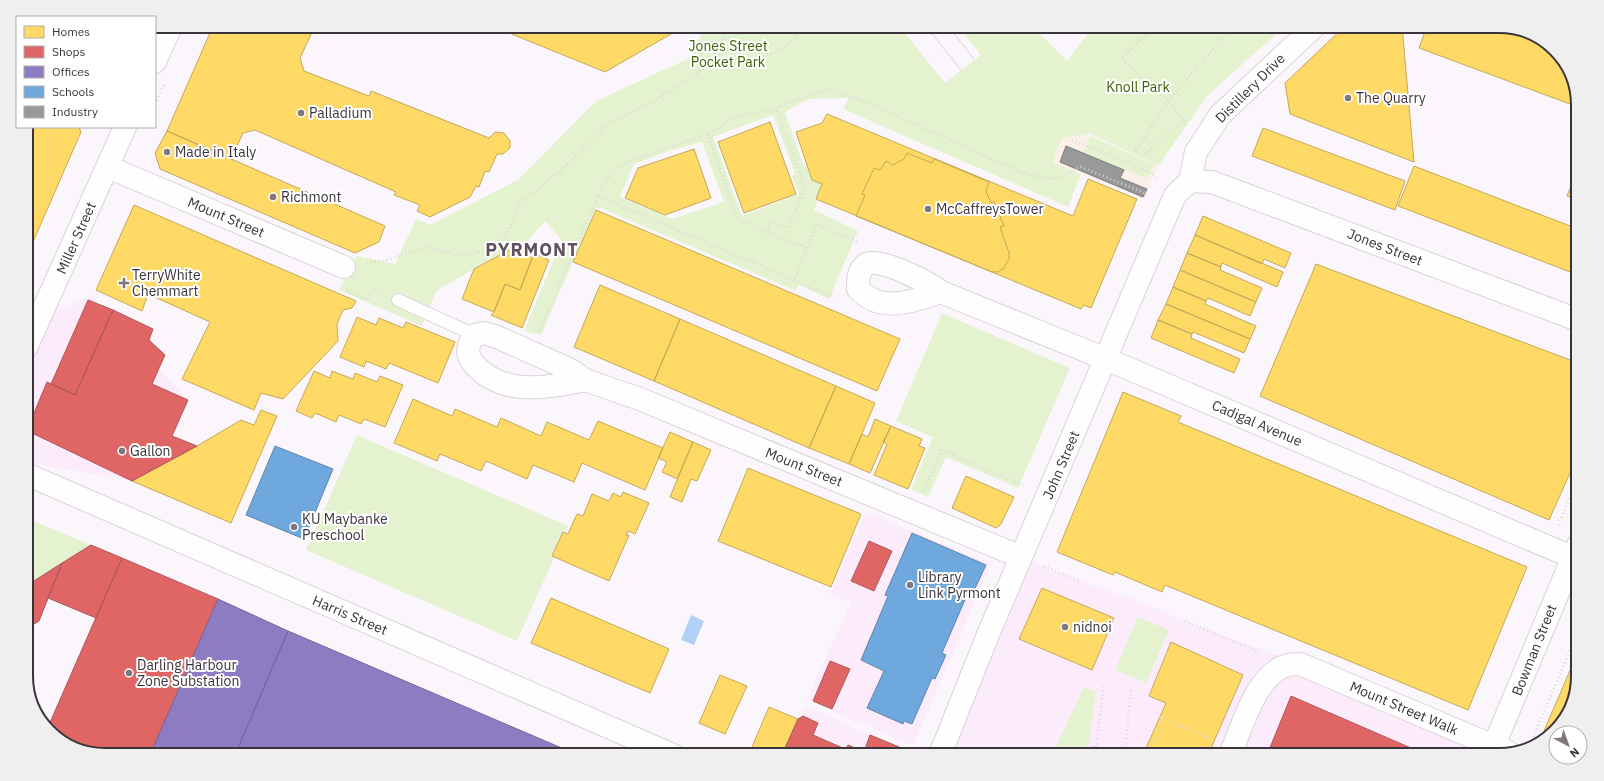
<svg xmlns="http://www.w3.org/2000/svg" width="1604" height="781" font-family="'IBM Plex Sans',sans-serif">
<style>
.built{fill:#fcecfb}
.industrial{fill:#fcefe9}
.green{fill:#e4f2d0;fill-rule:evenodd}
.water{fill:#b3d0f8}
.homes{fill:#ffd966;stroke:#c4a859}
.shops{fill:#e06666;stroke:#ae5759}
.offices{fill:#8e7cc3;stroke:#75669a}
.schools{fill:#6fa8dc;stroke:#5f85ab}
.industry{fill:#999;stroke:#7c7b7c}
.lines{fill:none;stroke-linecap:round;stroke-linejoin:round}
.service-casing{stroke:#d8d3d8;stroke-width:14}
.minor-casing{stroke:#d8d3d8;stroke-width:24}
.path{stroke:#d9d7d9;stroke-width:2.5;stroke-dasharray:1 3;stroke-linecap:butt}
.service{stroke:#fefefe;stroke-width:12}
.minor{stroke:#fefefe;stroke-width:22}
.tram{stroke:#d6d5d6;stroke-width:1}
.poi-dot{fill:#7e787e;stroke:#fff;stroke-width:1.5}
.labels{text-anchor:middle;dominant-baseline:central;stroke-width:4;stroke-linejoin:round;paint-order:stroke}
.park-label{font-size:14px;fill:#436002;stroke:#fff}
.street-label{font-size:14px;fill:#3a343a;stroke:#fff}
.poi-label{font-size:14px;fill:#3a343a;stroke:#fff;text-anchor:start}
.district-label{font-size:18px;font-weight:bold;letter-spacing:1px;fill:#60515f;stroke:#fff}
.rim{fill:none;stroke:#3a343a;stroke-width:2}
</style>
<rect width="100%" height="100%" fill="#fbf6fb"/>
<path class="built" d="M92,296L188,400L132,481L26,462V311L40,317Z
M866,512L991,564L913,746L806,700L851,603L830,594Z
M1021,557L1080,581L1130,598L1185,621L1300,664L1500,755H940Z
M805,706L823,714L916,755H782Z"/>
<path class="industrial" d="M1088,134L1158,166L1144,199L1053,163L1062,138Z"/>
<path class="green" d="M704,26H899L945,83L981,55L958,26H1032L1067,61L1094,26H1285L1208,95L1158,166L1089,133L1088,134L1062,138L1053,163L1081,174L1068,207L843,109L849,98L809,99L785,112L804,167L810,165L825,184L814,210L858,231L829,299L799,285L796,291L601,208H596L541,335L524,331L562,240L545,221L527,241L474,269L436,291L422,326L339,290L357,256L395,264L416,219L430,225L518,180L596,101L692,57ZM773,115L795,174L792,176L799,194L742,216L713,137ZM702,142L724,202L672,219L620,197L634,164L672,150Z
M1090,136L1154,165L1147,179L1083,152Z
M942,313L1070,368L1018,488L946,457L928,497L911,489L933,437L896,421Z
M357,435L568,526L517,641L306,550Z
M26,518L91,545L26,586Z
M1138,617L1169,630L1146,683L1115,670Z
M1084,687L1096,692L1087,755H1052Z"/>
<path class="water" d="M691,615L704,621L694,645L681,640Z"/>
<path class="homes" d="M213,26H315L300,58L304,71L369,96L371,91L489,138L495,132L504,133L510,141V148L503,154H497L489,172L485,171L479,187L476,186L470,197L430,217L417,211L420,205L394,195L396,192L255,130L243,133L231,159L167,131Z
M492,26H685L605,72Z
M1345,26H1402L1414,162L1290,114L1285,83Z
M1427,26H1500L1534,34L1565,61L1578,100V107L1419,48Z
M827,114L1073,216L1088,179L1137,199L1091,308L1083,305L1081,309L816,199L822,184L812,180L796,132L822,123Z
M770,122L796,194L744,213L718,142Z
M26,127H79L81,132L26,258Z
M1263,128L1405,181L1395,210L1252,156Z
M167,131L385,226L379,242L355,253L160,169L155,153Z
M694,149L711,198L665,215L625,198L638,168Z
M907,153L932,163L934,159L989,182L986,191L991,203L994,202L1004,226L1000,227L1009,253V259L1003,269L998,272H992L856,216L865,195L862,194L874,168L880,170L886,161L893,165L904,159Z
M1414,166L1578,229V275L1398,206Z
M1578,168V200L1567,196Z
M134,205L356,301L352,308L343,310L337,324L338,341L283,399L261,393L254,410L182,379L210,322L148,294L142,311L96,290Z
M596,210L900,339L877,391L573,262Z
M1203,216L1291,253L1285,268L1264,259L1262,264L1195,235Z
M1195,235L1283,272L1277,287L1222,263L1221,267L1187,253Z
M517,246L534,253L520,290L505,284L494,312L462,299L474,269Z
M534,253L549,260L522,328L491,315L494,312L505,284L520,290Z
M1187,253L1221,267L1220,270L1262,288L1256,302L1180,270Z
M1316,264L1578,363V455L1549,520L1260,396Z
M1180,270L1256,302L1250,316L1208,298L1206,301L1173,287Z
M600,285L680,319L654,381L574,347Z
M1173,287L1206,301L1205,304L1256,326L1250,339L1166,304Z
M1166,304L1250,339L1244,353L1193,332L1192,334L1158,320Z
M357,317L376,325L379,318L403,328L406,322L455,342L438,383L389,363L386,369L366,361L364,367L340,357Z
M680,319L836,386L809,448L654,381Z
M1158,320L1192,334L1191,338L1240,359L1234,373L1151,338Z
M314,371L330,378L332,371L353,379L355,373L377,382L380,376L403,385L385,427L364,419L361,424L339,415L336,422L315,413L312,418L296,411Z
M836,386L875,403L849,464L809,448Z
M1123,392L1181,416L1178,422L1527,567L1468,710L1165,585L1162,592L1115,572L1113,575L1057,552Z
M413,399L452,416L455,409L497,427L501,418L541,436L547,422L589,440L598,421L663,448L645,490L582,463L574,482L533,465L527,479L486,461L481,471L440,454L437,461L394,443Z
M261,410L277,416L231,523L132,481L197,446L241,420L254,425Z
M875,419L891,426L870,473L849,464L862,434L868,437Z
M891,426L922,439L919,446L925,448L908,489L874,475L887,444L883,442Z
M670,432L693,442L677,479L662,472L667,462L658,458Z
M693,442L711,450L697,481L691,479L682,502L670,497Z
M748,468L861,514L831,587L718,541Z
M966,476L1014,497L1001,524L996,528L952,508Z
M623,492L649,503L635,534L628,531L626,535H629L609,581L552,556L563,532L568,534L577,514L583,516L592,494L609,501L613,493L621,497Z
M1042,588L1114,618L1092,670L1019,639Z
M551,598L669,649L650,693L531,643Z
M1171,642L1243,675L1208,755H1143L1166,703L1149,696Z
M1578,652V676L1570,711L1543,741L1540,740Z
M720,675L747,686L725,734L699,723Z
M769,707L798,719L782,755H771L752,747Z"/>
<path class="shops" d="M88,300L113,310L75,395L51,384Z
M113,310L153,329L149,340L165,355L152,384L188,400L172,436L197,446L132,481L34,434L29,425L47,382L75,395Z
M869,541L892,551L874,591L851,581Z
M91,545L122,558L96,618L48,598L62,563Z
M122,558L218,599L150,755H104L70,747L48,727Z
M62,563L39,621L26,629V586Z
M830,661L850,669L832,709L813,701Z
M1291,696L1427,755H1267Z
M803,716L818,723L813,735L845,749L843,755H782L798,719Z
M870,735L904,749L902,755H843L848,745L864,752Z"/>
<path class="offices" d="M218,599L288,631L235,755H150Z
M288,631L571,752L570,755H235Z"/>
<path class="schools" d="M275,446L333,469L304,539L246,515Z
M912,533L986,565L971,597L967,595L942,653L946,655L935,679L932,678L912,724L904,721L903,724L867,708L884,671L861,660L888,596L885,595Z"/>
<path class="industry" d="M1066,146L1124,170L1120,178L1147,189L1143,197L1060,162Z"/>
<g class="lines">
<defs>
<path id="service" d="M398,300L475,335"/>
<path id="minor" d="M155,62L171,26
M108,167L344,267
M1190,181L1212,182L1578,320
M1190,181L1196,152L1220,115L1315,26
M941,292C914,301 881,314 858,289C858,281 858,271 865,265C876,255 930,283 941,292L1106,359L1572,557
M26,348L125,127
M585,380C548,388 501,397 473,363C465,354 468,343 475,335L484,333L497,337L571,370L585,380L640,399L1021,557
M26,474L673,755
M940,755L987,637L1175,195L1190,181
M1230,755C1242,728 1256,673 1288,665C1291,664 1296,664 1300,664L1508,752
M1490,755L1578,545"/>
</defs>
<use href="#service" class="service-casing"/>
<use href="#minor" class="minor-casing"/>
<path class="path" d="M1154,26L1121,59L1168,101L1184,120
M719,59L727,26
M155,104L164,85
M1185,125L1184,120L1143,156L1136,151L1168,101L1233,26
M708,134L736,217L767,232L772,221L788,228L805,188L776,108
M1072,140L1145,170L1158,179
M598,196L794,280L817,224L858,242
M767,232L807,248
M367,263L385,261L424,247L464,256L489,250L509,230L520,203L561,170L606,125L654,101L719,59L749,60L779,51L795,39L802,26
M794,280L812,289L835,297
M346,291L367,300L372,289L381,292
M540,330L605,181L615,170L629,161L708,134L731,120L751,113L768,111L815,93L831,89L871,104L1018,171C1032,175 1051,182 1065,176C1071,173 1074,168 1081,167L1145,193L1148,197
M26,390L35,370
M924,491L942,450L1025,486
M1558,525L1578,479
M1044,566L1080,581
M1185,621L1259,652
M1160,717L1210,738
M1534,744L1532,740L1578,632
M1092,755L1094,745L1100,747
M1095,755L1104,685
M1125,755L1131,688
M1148,755L1164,719"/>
<use href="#service" class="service"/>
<use href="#minor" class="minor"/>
<path class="tram" d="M926,26L961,70
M948,26L974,59"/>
</g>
<g class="poi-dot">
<circle cx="1348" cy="98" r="4"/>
<circle cx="301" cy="113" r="4"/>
<circle cx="167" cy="152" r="4"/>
<circle cx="273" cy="197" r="4"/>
<circle cx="928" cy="209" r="4"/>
<path d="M122 277h4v4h4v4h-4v4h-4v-4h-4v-4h4z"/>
<circle cx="122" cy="451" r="4"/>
<circle cx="294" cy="527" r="4"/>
<circle cx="910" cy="585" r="4"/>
<circle cx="1065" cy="627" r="4"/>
<circle cx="129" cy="673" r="4"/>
</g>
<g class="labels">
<g class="park-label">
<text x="728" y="46">Jones Street<tspan x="728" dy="16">Pocket Park</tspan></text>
<text x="1138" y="87">Knoll Park</text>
</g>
<g class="street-label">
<text transform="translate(1250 88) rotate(-45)">Distillery Drive</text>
<text transform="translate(226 217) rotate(23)">Mount Street</text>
<text transform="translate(76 238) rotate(-66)">Miller Street</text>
<text transform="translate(1385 247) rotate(21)">Jones Street</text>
<text transform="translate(1257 423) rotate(23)">Cadigal Avenue</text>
<text transform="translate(1061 465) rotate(-67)">John Street</text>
<text transform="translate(804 467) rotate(22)">Mount Street</text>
<text transform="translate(350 615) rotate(23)">Harris Street</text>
<text transform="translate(1534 650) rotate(-68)">Bowman Street</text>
<text transform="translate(1404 708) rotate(23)">Mount Street Walk</text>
</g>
<g class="poi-label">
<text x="1356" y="98">The Quarry</text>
<text x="309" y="113">Palladium</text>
<text x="175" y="152">Made in Italy</text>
<text x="281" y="197">Richmont</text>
<text x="936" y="209">McCaffreysTower</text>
<text x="132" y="275">TerryWhite<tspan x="132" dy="16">Chemmart</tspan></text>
<text x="130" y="451">Gallon</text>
<text x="302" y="519">KU Maybanke<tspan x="302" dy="16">Preschool</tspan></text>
<text x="918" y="577">Library<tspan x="918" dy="16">Link Pyrmont</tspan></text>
<text x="1073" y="627">nidnoi</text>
<text x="137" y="665">Darling Harbour<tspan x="137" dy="16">Zone Substation</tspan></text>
</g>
<g class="district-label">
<text x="532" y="249">PYRMONT</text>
</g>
</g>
<path d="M0 0H1604V781H0ZM105 33H1499A72 72 0 0 1 1571 105V676A72 72 0 0 1 1499 748H105A72 72 0 0 1 33 676V105A72 72 0 0 1 105 33Z" fill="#efefef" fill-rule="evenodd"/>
<path class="rim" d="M105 33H1499A72 72 0 0 1 1571 105V676A72 72 0 0 1 1499 748H105A72 72 0 0 1 33 676V105A72 72 0 0 1 105 33Z"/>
<rect x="16" y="16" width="140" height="112" fill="#ffffff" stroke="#b0aeb0"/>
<rect x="24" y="26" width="20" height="12" fill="#ffd966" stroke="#b0aeb0"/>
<text x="52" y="36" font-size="12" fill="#3a343a">Homes</text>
<rect x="24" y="46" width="20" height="12" fill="#e06666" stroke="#b0aeb0"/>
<text x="52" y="56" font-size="12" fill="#3a343a">Shops</text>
<rect x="24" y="66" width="20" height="12" fill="#8e7cc3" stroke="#b0aeb0"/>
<text x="52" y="76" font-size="12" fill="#3a343a">Offices</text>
<rect x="24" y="86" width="20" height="12" fill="#6fa8dc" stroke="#b0aeb0"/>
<text x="52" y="96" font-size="12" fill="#3a343a">Schools</text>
<rect x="24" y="106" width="20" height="12" fill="#999999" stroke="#b0aeb0"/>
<text x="52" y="116" font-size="12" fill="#3a343a">Industry</text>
<g transform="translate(1568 745) rotate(139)"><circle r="19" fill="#ffffff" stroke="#b0aeb0"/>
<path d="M0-3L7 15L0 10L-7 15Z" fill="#7e787e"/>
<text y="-6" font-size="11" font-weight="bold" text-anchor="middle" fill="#3a343a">N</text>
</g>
</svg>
